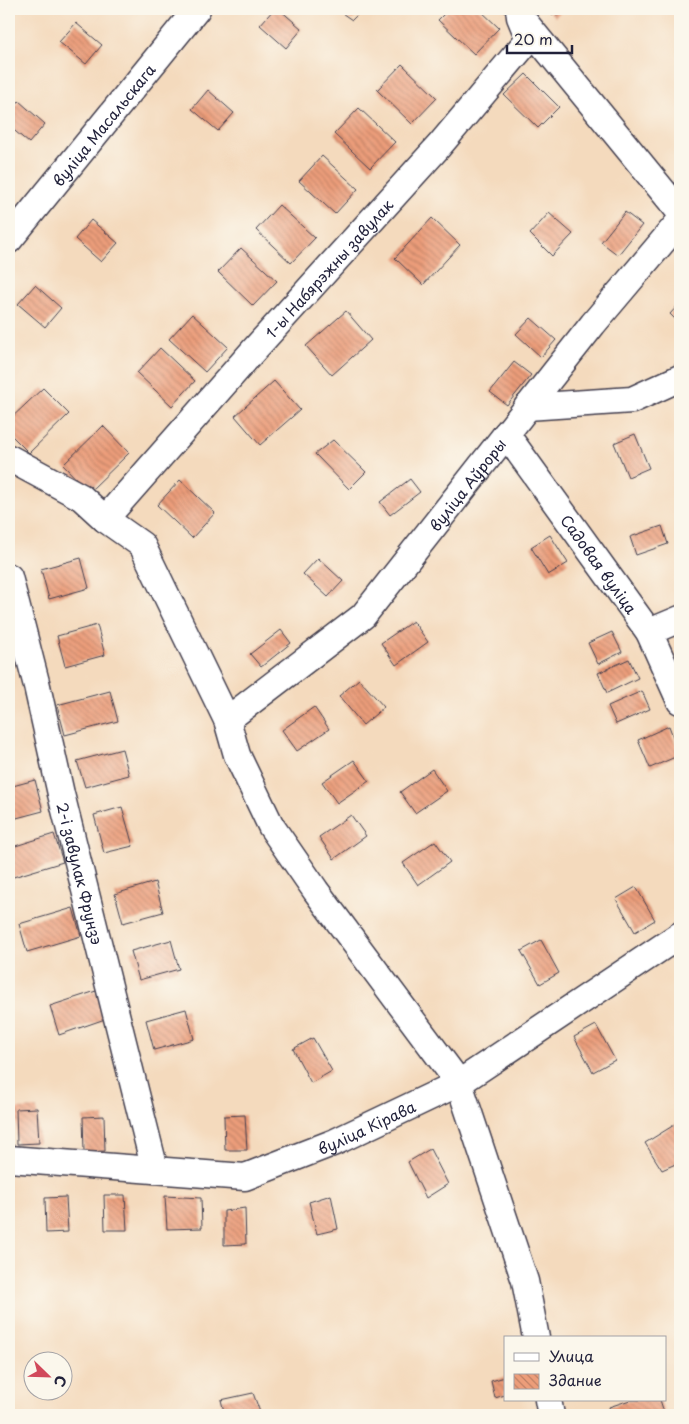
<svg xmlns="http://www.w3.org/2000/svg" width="689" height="1424" font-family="'Playpen Sans',sans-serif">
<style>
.building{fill:url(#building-back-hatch)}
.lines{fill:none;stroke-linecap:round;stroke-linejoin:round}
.minor-casing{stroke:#423e4e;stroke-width:29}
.minor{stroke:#fff;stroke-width:26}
.labels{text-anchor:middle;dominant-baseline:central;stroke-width:4.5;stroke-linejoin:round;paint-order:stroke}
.street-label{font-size:15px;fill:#22223b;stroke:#fbf7ec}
</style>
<defs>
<pattern id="building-back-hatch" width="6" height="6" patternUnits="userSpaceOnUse" patternTransform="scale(1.25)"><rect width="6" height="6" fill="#ec9d7a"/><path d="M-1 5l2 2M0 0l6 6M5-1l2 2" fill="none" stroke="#bf8065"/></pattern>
</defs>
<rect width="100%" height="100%" fill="#fbf7ec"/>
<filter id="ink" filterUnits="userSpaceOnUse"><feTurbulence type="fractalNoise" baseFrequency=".02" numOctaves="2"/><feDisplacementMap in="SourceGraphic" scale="10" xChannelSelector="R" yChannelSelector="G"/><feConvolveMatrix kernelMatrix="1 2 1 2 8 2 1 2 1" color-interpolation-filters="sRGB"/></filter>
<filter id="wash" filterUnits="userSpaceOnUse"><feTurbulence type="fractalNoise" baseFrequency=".0096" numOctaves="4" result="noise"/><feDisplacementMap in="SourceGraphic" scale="20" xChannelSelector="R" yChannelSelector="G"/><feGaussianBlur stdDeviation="1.12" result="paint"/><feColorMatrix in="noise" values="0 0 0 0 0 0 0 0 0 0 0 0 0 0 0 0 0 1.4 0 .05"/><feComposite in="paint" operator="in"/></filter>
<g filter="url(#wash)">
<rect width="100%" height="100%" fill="#f4dabd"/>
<g id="blocks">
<path class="building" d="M274,9H279L302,29L286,48L260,25Z
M336,9H363L352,20Z
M449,9H479L499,28L474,54L438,20Z
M547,9H564L555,17Z
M76,23L102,45L86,64L59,42Z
M402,64L437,98L412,124L377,90Z
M526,74L559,107L538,128L504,95Z
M208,90L234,113L218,131L192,109Z
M19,101L45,124L29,143L9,126V113Z
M359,108L395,142L370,168L334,134Z
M322,156L358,189L335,214L299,181Z
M279,205L315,238L291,263L256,230Z
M625,212L642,225L618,255L601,242Z
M549,213L573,234L552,256L530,234Z
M432,218L460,245L423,285L395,258Z
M91,220L118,243L101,262L75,239Z
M241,248L277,281L253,306L218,272Z
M35,285L61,308L45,327L18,304Z
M680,303V324L670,314Z
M346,311L371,340L332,375L306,346Z
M192,314L228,347L205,372L169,339Z
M531,318L556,340L541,357L516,334Z
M160,348L195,381L172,406L137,373Z
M514,362L531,375L507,405L490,392Z
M274,381L300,410L260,445L235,416Z
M43,388L69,414L29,453L9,433V420Z
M103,426L129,453L89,492L63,465Z
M635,434L649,468L628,477L614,443Z
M333,440L366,472L349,489L315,454Z
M410,479L420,492L390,515L380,502Z
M180,480L215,513L192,538L157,505Z
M662,526L668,544L636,555L630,537Z
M550,535L568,563L548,575L531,547Z
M81,558L89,588L49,599L41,569Z
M318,558L343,581L328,597L303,574Z
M413,621L428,642L396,665L381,643Z
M97,625L105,655L65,666L57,636Z
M281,630L291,643L261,667L250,654Z
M612,632L622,652L598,664L588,643Z
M629,659L638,678L607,693L598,673Z
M359,679L384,707L363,725L339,696Z
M110,691L118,721L65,735L57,705Z
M642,691L650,709L616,724L608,706Z
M314,707L329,729L297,751L282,730Z
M669,726L680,755L650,768L638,740Z
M122,749L129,775L85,787L77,761Z
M354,760L369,781L337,803L322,782Z
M432,769L447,791L415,813L400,792Z
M35,780L43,811L9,820V787Z
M122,807L133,846L104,853L94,815Z
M351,815L366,836L334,859L319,837Z
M54,834L63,862L10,878L9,873V848Z
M435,841L450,862L418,885L403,863Z
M155,882L163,912L123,923L115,894Z
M636,887L655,920L635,932L616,899Z
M73,908L81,936L27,952L19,924Z
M171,940L179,969L139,980L131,951Z
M541,940L559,973L540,984L521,951Z
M96,991L105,1019L59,1035L50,1006Z
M186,1009L194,1039L154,1050L146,1020Z
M596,1025L615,1060L593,1072L574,1037Z
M313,1038L332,1071L311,1083L293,1049Z
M37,1108L39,1143L17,1144L16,1109Z
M245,1115L247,1150H225L224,1116Z
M104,1116L105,1151L84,1152L83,1117Z
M679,1122L680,1124V1162L662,1170L645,1143Z
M430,1149L448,1184L426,1198L408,1162Z
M104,1195H125L127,1230H105Z
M331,1195L338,1229L317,1234L309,1202Z
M165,1196L201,1198L202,1228L167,1229Z
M66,1197L68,1232L46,1233L45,1198Z
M245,1208L246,1244L224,1245V1211Z
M505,1377V1395L495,1398L491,1381Z
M253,1393L261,1415H225L221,1400Z
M630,1400H660L665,1415H611L609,1407Z"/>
</g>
</g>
<g filter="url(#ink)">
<use href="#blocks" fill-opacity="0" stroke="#423e4e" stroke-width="1"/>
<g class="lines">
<defs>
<g id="minor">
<path d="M523,20L680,212"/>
<path id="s1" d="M9,240L197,9"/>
<path d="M527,407L632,400L680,378"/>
<path id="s2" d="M506,434L649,632L680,701"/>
<path d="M9,458L81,497L105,519L142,545L227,720L237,755L271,826L316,891L459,1083L525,1281L536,1338"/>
<path id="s3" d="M105,519L253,351L439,146L529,39L520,17L519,9"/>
<path id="s4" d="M9,577L37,686L61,794L155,1170"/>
<path d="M649,632L680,619"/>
<path id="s5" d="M227,720L363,616L593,324L680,221"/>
<path id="s6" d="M9,1159L245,1177L335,1142L459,1083L680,935"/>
<path d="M548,1400L551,1415"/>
</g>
</defs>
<use href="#minor" class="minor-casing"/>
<use href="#minor" class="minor"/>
</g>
</g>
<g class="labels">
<g class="street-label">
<text stroke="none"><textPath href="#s1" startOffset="149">вуліца Масальскага</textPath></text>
<text stroke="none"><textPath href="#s3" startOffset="336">1-ы Набярэжны завулак</textPath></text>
<text stroke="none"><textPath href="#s5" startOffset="339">вуліца Аўроры</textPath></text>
<text stroke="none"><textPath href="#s2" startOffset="160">Садовая вуліца</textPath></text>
<text stroke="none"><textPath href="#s4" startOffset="305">2-і завулак Фрунзэ</textPath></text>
<text stroke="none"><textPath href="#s6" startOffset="368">вуліца Кірава</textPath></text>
</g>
</g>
<rect width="689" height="1424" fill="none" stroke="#fbf7ec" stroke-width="30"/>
<rect x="504" y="1336" width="162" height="65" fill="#fbf7ec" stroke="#a4a2a5"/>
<rect x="514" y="1353" width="25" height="8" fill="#ffffff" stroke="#a4a2a5"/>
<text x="549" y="1362" font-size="15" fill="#22223b">Улица</text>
<rect x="514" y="1374" width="25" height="15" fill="url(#building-back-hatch)" stroke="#a4a2a5"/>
<text x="549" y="1386" font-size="15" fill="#22223b">Здание</text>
<g transform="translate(48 1376) rotate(113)"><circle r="24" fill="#fbf7ec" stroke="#a4a2a5"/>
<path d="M0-4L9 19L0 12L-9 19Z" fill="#d1495b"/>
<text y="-8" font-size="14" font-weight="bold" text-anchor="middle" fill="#22223b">С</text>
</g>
<path d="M507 45v8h65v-8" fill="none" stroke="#22223b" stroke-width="2.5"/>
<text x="514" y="45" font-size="15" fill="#22223b" stroke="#fbf7ec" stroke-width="4" paint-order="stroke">20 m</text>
</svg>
